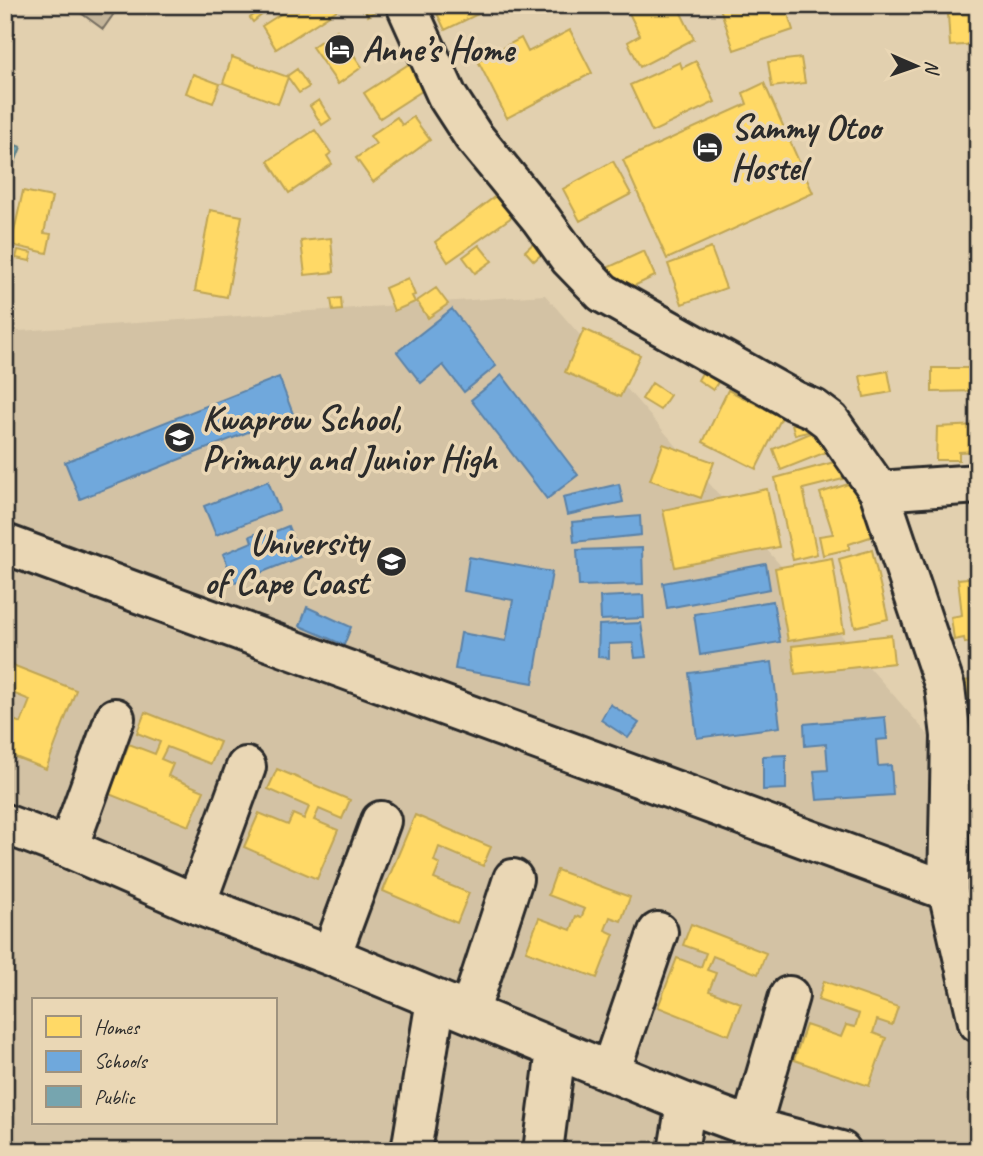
<svg xmlns="http://www.w3.org/2000/svg" width="983" height="1156" font-family="Caveat,sans-serif">
<style>
.built{fill:#d3c2a4;fill-rule:evenodd}
.green{fill:#c4b59a;stroke:#787062;stroke-width:2}
.homes{fill:#ffd966;stroke:#bfa554;stroke-width:2}
.schools{fill:#6fa8dc;stroke:#5b82a7;stroke-width:2}
.public{fill:#76a5af;stroke:#608087;stroke-width:2}
.lines{fill:none;stroke-linecap:round;stroke-linejoin:round}
.minor-casing{stroke:#2b2b2b;stroke-width:44}
.minor{stroke:#ead7b5;stroke-width:38}
.labels{text-anchor:middle;dominant-baseline:central;stroke-width:7;stroke-linejoin:round;paint-order:stroke}
.poi-label{font-size:35px;font-weight:bold;fill:#2b2b2b;stroke:#ead7b5;text-anchor:start}
</style>
<rect width="100%" height="100%" fill="#e2d0af"/>
<filter id="ink" filterUnits="userSpaceOnUse"><feTurbulence type="fractalNoise" baseFrequency=".0143" numOctaves="2"/><feDisplacementMap in="SourceGraphic" scale="14" xChannelSelector="R" yChannelSelector="G"/><feConvolveMatrix kernelMatrix="1 2 1 2 8 2 1 2 1" color-interpolation-filters="sRGB"/></filter>
<g filter="url(#ink)">
<path class="built" d="M545,295L978,792V1151H5V332ZM33,1000H275V1123H33Z"/>
<path class="green" d="M70,5H120L103,29Z"/>
<path class="homes" d="M289,5H345L276,49L262,26L290,8Z
M362,5H385L368,16Z
M433,5H479L482,12L445,30Z
M625,5H677L694,39L640,67L628,42L640,35Z
M719,5H785L793,30L734,50Z
M261,9L264,13L253,22L250,18Z
M978,12V44L950,46L948,14Z
M337,30L362,67L338,84L312,47Z
M570,30L592,73L507,118L478,61L521,38L528,52Z
M232,57L288,77L278,104L223,83Z
M801,58L805,83L772,87L768,62Z
M696,61L715,102L652,132L630,85L680,62L682,68Z
M409,64L425,89L380,118L364,93Z
M297,69L309,87L299,93L287,76Z
M193,74L220,84L213,103L186,93Z
M764,83L813,193L667,259L623,160L747,104L743,93Z
M319,100L331,119L322,125L310,106Z
M397,117L402,125L413,117L430,140L373,182L356,158L376,144L370,136Z
M315,130L331,153L327,156L332,164L289,193L268,161Z
M613,161L631,194L580,221L563,189Z
M23,191L52,197L44,233L51,234L47,253L11,245Z
M501,192L516,214L448,262L435,242Z
M210,210L242,216L227,297L195,291Z
M331,238L334,272L305,275L301,241Z
M535,242L544,252L534,261L525,251Z
M479,245L492,261L475,273L463,257Z
M711,248L726,288L682,304L668,264Z
M18,250L32,253L30,261L16,258Z
M644,251L655,276L619,293L607,268Z
M408,278L415,295L412,296L415,302L394,311L385,288Z
M436,288L448,304L428,318L417,301Z
M341,298L342,310L333,311L331,299Z
M584,329L640,355L620,397L565,372Z
M709,361L725,371L713,390L698,380Z
M932,368H978V391L932,392Z
M888,371L892,392L864,397L860,376Z
M652,383L670,395L660,410L642,399Z
M728,390L782,417L756,469L703,442Z
M809,419L812,431L795,435L792,424Z
M978,425V451L959,452V460H936L937,427Z
M820,429L829,451L781,470L773,449Z
M663,444L714,462L701,498L650,480Z
M838,461L843,479L803,489L817,554L793,560L775,478Z
M858,481L876,535L849,544V549L823,555L819,536L833,534L820,493Z
M767,489L779,547L675,567L663,510Z
M872,550L888,619L855,627L839,559Z
M832,558L844,632L788,641L775,568Z
M978,577V641L965,643L964,638L954,640L951,617L962,615L958,579Z
M891,635L894,663L795,674L792,646Z
M5,662L76,690L46,769L5,753V717L21,723L30,700L5,690Z
M978,680V734L958,735L956,681Z
M145,712L220,742L211,764L167,747L161,759L173,764L168,776L204,791L189,826L109,794L129,744L155,754L160,742L137,733Z
M277,769L350,800L342,819L319,809L314,820L338,830L317,879L244,847L259,813L288,825L293,814L304,819L309,807L268,789Z
M415,815L491,847L483,866L439,847L434,861L440,864L434,879L469,893L457,923L383,891Z
M557,870L630,897L621,921L610,917L605,930L614,934L597,978L526,951L539,918L571,930L576,916L581,918L585,909L548,895Z
M691,924L766,953L758,974L713,956L707,970L716,973L709,991L741,1003L729,1035L658,1007L677,958L701,967L706,953L683,945Z
M824,981L898,1007L892,1025L877,1020L873,1033L886,1038L869,1086L794,1060L806,1025L841,1037L846,1025L855,1027L859,1014L818,1000Z"/>
<path class="schools" d="M452,309L496,366L464,392L443,365L421,383L397,352Z
M502,375L578,475L547,499L471,400Z
M279,377L293,414L80,499L65,462Z
M268,481L279,510L216,535L204,506Z
M619,484L623,502L567,515L563,497Z
M640,516L641,535L574,542L572,522Z
M288,526L300,557L235,583L223,554L252,542L250,536L262,531L264,536Z
M642,548L643,584L579,586L577,550Z
M469,557L552,572L533,683L455,669L461,633L506,641L513,600L464,591Z
M766,564L770,589L667,608L663,583Z
M643,595L644,618L601,620L600,597Z
M773,601L780,642L700,655L694,614Z
M307,607L351,627L344,645L300,626Z
M641,623L646,657L635,658L633,643L609,644V658L598,657L599,625Z
M772,662L780,727L697,738L689,673Z
M610,704L639,723L628,738L601,720Z
M885,717L887,739L876,740L878,766L891,765L893,795L817,800L814,771L828,770L826,744L805,746L804,724Z
M786,755V789L763,790V756Z
M977,848H978V904L975,903Z"/>
<path class="public" d="M5,141L21,147L5,188Z"/>
<g class="lines">
<defs>
<path id="minor" d="M406,5L447,96L473,136L541,219L570,259L603,293L795,401L814,409L830,421L879,491L945,687L951,736L948,891L978,1022
M879,491L978,484
M5,544L948,891
M5,824L68,848L196,904L331,956L686,1103L751,1127L841,1151
M68,848L115,718
M196,904L246,767
M331,956L381,821
M469,1013L513,879
M610,1072L658,932
M751,1127L789,996
M411,1151L436,1000
M543,1151L556,1050
M678,1151L686,1103"/>
</defs>
<use href="#minor" class="minor-casing"/>
<use href="#minor" class="minor"/>
</g>
</g>
<defs>
<symbol id="hotel-disc" viewBox="-11 -11 22 22"><circle r="9.5" fill="#2b2b2b" stroke="#ead7b5"/><path d="M-6-4.5h1.5V1H6V5H4.5V3h-9V5H-6ZM-4 0a1.8 1.8 0 1 1 3.6 0ZM.5 0V-2.5h3Q6-2.5 6 0Z" fill="#fff"/></symbol>
<symbol id="school-disc" viewBox="-11 -11 22 22"><circle r="9.5" fill="#2b2b2b" stroke="#ead7b5"/><path d="M0-5L7-2L0 1L-7-2ZM-4 1L0 2.5L4 1V4Q0 6-4 4Z" fill="#fff"/></symbol>
<symbol id="university-disc" viewBox="-11 -11 22 22"><circle r="9.5" fill="#2b2b2b" stroke="#ead7b5"/><path d="M0-5L7-2L0 1L-7-2ZM-4 1L0 2.5L4 1V4Q0 6-4 4Z" fill="#fff"/></symbol>
</defs>
<g fill-rule="evenodd">
<use href="#hotel-disc" x="322" y="32" width="35" height="35"/>
<use href="#hotel-disc" x="690" y="130" width="35" height="35"/>
<use href="#school-disc" x="162" y="420" width="35" height="35"/>
<use href="#university-disc" x="374" y="544" width="35" height="35"/>
</g>
<g class="labels">
<g class="poi-label">
<text x="362" y="49">Anne’s Home</text>
<text x="731" y="127">Sammy Otoo<tspan x="731" dy="40">Hostel</tspan></text>
<text x="202" y="418">Kwaprow School,<tspan x="202" dy="40">Primary and Junior High</tspan></text>
<text x="368" y="542" text-anchor="end">University<tspan x="368" dy="40">of Cape Coast</tspan></text>
</g>
</g>
<rect width="983" height="1156" fill="none" stroke="#ead7b5" stroke-width="28"/>
<rect x="14" y="14" width="955" height="1128" fill="none" stroke="#2b2b2b" stroke-width="2.5" filter="url(#ink)"/>
<rect x="32" y="998" width="245" height="126" fill="#ead7b5" stroke="#9e927e" stroke-width="2"/>
<rect x="46" y="1016" width="35" height="21" fill="#ffd966" stroke="#9e927e" stroke-width="2"/>
<text x="94" y="1034" font-size="21" fill="#2b2b2b">Homes</text>
<rect x="46" y="1051" width="35" height="21" fill="#6fa8dc" stroke="#9e927e" stroke-width="2"/>
<text x="94" y="1068" font-size="21" fill="#2b2b2b">Schools</text>
<rect x="46" y="1086" width="35" height="21" fill="#76a5af" stroke="#9e927e" stroke-width="2"/>
<text x="94" y="1104" font-size="21" fill="#2b2b2b">Public</text>
<g transform="translate(916 66) rotate(92)" stroke="#ead7b5" stroke-width="5" paint-order="stroke">
<path d="M0-5L12 26L0 18L-12 26Z" fill="#2b2b2b"/>
<text y="-10" font-size="19" font-weight="bold" text-anchor="middle" fill="#2b2b2b">N</text>
</g>
</svg>
